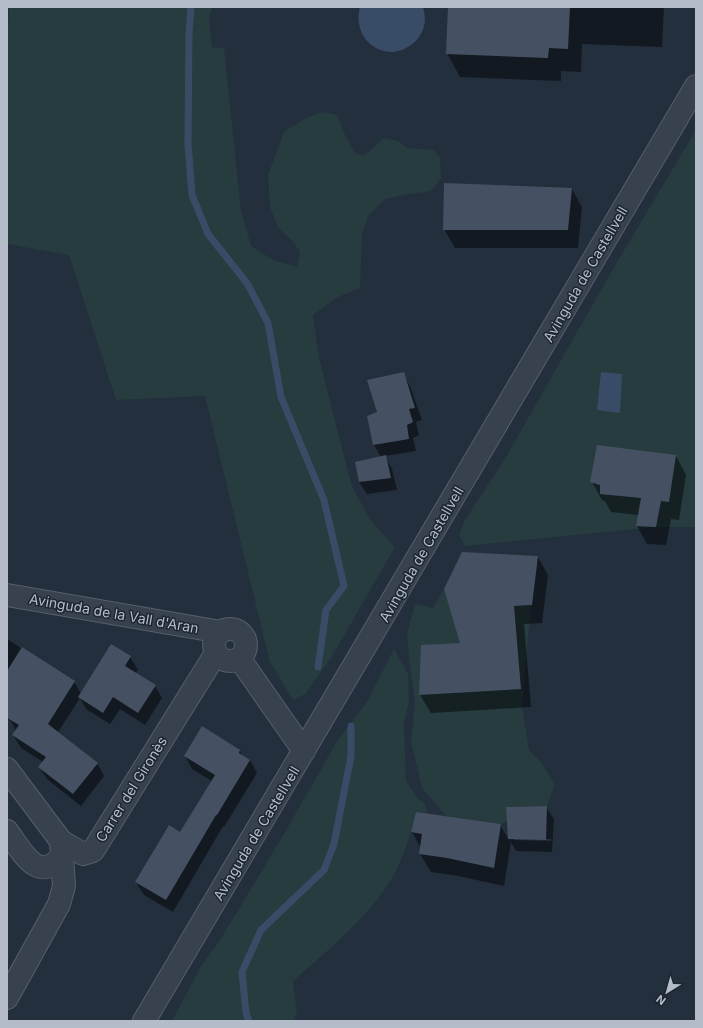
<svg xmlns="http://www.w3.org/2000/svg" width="703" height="1028" font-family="Inter,sans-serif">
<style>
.green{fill:#263c3f}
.water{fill:#394c67}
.shadow{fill:#0007;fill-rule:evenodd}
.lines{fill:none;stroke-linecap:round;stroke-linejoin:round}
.stream{stroke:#394c67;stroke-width:7}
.building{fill:#455162}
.minor-casing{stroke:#565f6c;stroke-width:24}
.minor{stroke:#38414e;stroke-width:22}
.labels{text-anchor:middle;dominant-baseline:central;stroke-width:3;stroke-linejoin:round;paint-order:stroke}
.street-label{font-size:14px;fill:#b4bcc9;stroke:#1d2633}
</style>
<rect width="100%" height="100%" fill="#242f3e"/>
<path class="green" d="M9,7H212L209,17L212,47L224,48L241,211L251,246L273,260L297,267L300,252L292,240L278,228L270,207L268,175L284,132L306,118L322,112L337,115L345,135L356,154L365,155L384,138L398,141L407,148L434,150L440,157L441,178L431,191L409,194L385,199L368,216L362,235L360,288L336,298L313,315L319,358L352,487L372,522L395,547L331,658L305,694L293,700L270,662L205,396L116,400L69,255L7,244V44Z
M696,130V527H656L465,546L459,535L465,520L503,462L616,264Z
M444,589L451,609L532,605L528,636L522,706L529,750L541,762L555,784L547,806L506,807L507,821L501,824L446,816L422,788L411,741L415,703L409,659L407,633L415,604L433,608Z
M394,649L408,674L409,701L404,724L406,781L418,799L425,804L427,813L416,812C412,830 406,849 398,867C377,911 329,949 293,981L297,1013L293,1021H172L200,968L220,940L281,839L339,738L367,702Z"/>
<path class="water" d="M360,7H423C426,18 426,27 419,37C394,69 350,45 360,7Z
M601,372L622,374L620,413L597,410Z"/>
<path class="shadow" d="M449,7H664L662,47L582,44L581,72L561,71V81L460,77L447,53Z
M572,189L582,207L578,248H455L444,229Z
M403,374L410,386L422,420L416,422L419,435L413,438L416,451L385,456L392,469L397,490L367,494L359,482L381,457L374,445L378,413Z
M598,446L676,456L686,475L679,520L671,519L666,545L647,544L637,526L639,515L611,512L605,501L602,500L592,482Z
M538,557L548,575L542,623L524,624L531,707L431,713L420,695L462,644Z
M7,639L74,682L81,693L112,645L130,657L138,670L135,673L155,686L162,698L145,725L120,709L110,724L86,709L80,698L58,732L97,763L104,776L81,806L47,779L39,767L43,762L21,748L13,735L16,731L11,721L7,719Z
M240,751L243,757L250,760L257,773L224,827L223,826L173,912L144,895L136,882L180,833L212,781L192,769L185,756Z
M546,807L554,819L552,852L516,851L511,842L504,886L458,876L431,872L420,854L421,848L412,832L417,813L500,825L509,840L507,808ZM514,838L551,839V841L514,840Z"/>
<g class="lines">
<path class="stream" d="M191,7L189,33L188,144L192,195L208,234L247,283L268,323L281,397L324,500L344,586L326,610L318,667
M249,1021L246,1013L242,972L261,930L324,870L334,844L351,756V726"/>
</g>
<path class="building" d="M448,7H570L568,49L549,48L548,58L446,54Z
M444,183L572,188L568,230H443Z
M404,372L415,408L409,409L413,422L407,425L409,439L373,445L367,416L377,412L367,380Z
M597,445L676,455L669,502L661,501L656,527L636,526L641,498L600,494V485L590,482Z
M386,455L391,478L359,482L355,462Z
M462,552L538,556L532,605L514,606L521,689L419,695L421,645L460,643L444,589Z
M111,644L131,656L125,666L156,685L138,713L113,697L103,713L78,697Z
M22,647L75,681L48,724L98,763L73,794L38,767L46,757L12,735L19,725L7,718V671Z
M202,726L240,750L239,753L250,760L217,815H216L166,900L135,882L169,825L180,832L215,775L184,756Z
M547,806L546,840L508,839L506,807Z
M416,812L501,824L494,868L447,858L419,854L422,834L411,832Z"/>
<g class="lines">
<defs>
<path id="minor" d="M7,595L221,632
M214 645a16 16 0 1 1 32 0a16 16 0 1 1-32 0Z
M239,658L304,751
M7,769L61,841L83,854L93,851L216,653
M7,831C22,851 38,886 63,855
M7,998L59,904L64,886L61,841
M144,1021L696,86"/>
</defs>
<use href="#minor" class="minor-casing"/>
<use href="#minor" class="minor"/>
</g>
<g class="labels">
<g class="street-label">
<text transform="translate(585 274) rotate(-60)">Avinguda de Castellvell</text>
<text transform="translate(421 554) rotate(-60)">Avinguda de Castellvell</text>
<text transform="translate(114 613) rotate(10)">Avinguda de la Vall d'Aran</text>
<text transform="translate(131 789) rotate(-58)">Carrer del Gironès</text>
<text transform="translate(256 833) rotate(-59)">Avinguda de Castellvell</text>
</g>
</g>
<rect width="703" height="1028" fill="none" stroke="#b4bcc9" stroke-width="16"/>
<g transform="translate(667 992) rotate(217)" stroke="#1d2633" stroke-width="3" paint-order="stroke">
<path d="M0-3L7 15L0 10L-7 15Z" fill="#b4bcc9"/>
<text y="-6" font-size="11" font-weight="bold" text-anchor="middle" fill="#b4bcc9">N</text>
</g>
</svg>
